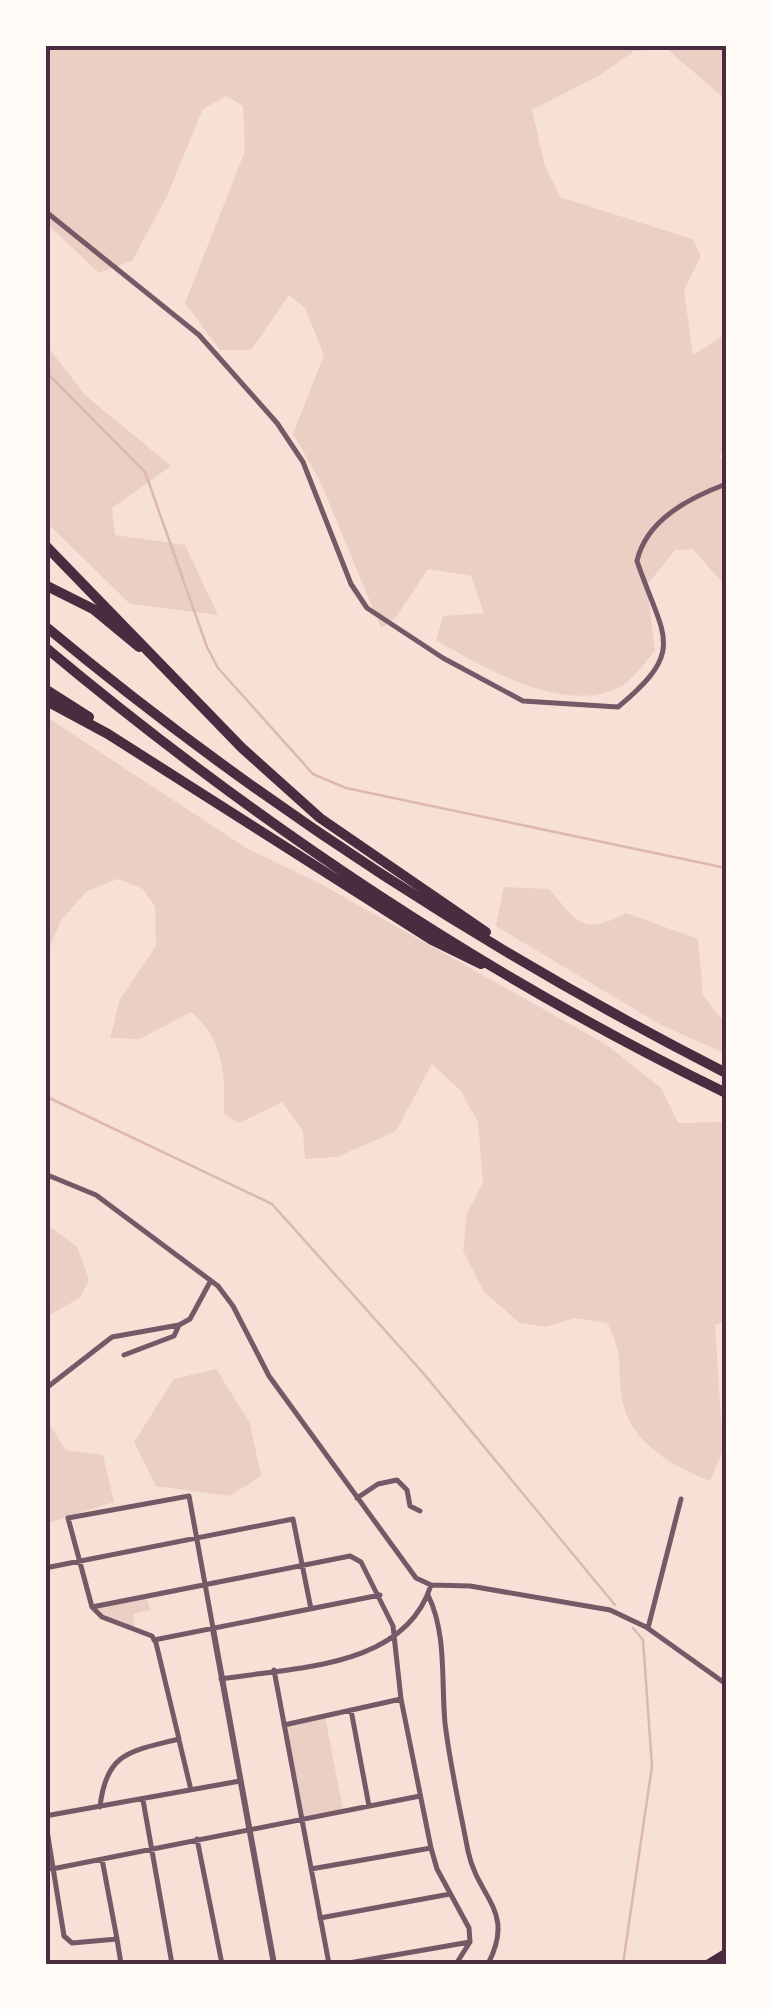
<svg xmlns="http://www.w3.org/2000/svg" width="771" height="2009" font-family="Manrope,sans-serif">
<style>
.green{fill:#ebcfc5}
.lines{fill:none;stroke-linecap:round;stroke-linejoin:round}
.stream{stroke:#dcb8b0;stroke-width:2.5}
.minor{stroke:#755966;stroke-width:5}
.tertiary{stroke:#755966;stroke-width:6}
.trunk{stroke:#4a2c40;stroke-width:9}
.motorway{stroke:#4a2c40;stroke-width:10}
.neatline{fill:none;stroke:#4a2c40;stroke-width:4}
</style>
<rect width="100%" height="100%" fill="#f7e1d7"/>
<path class="green" d="M45,45H726V100L667,49L634,51L600,75L532,110L545,166L560,197L692,239L701,256L684,290L693,355L726,334V448L719,457L726,462V587L693,549L675,550L647,585L655,651C644,663 631,683 616,689C561,713 484,668 436,640L443,616L484,613L471,576L428,569L396,617L381,628L320,481L293,434L324,355L305,308L289,295L251,350H220L185,303L245,151L243,106L226,96L203,109L166,198L132,261L99,273L45,222Z
M45,343L85,395L171,466L112,508L115,535L185,545L218,615L130,604L45,521Z
M45,716L248,849L319,883L607,1045L661,1088L678,1123L726,1122V1320L715,1325L723,1450L710,1481C674,1467 628,1442 622,1398C617,1366 624,1354 607,1323L574,1318L546,1327L520,1323L484,1292L463,1251L467,1213L483,1183L478,1122L460,1090L432,1064L396,1131L337,1157L305,1159L303,1131L282,1102L239,1123L224,1114C225,1074 224,1039 191,1012L140,1039L110,1038L120,999L156,946L155,907L143,889L118,879L87,891L61,920L45,958Z
M504,887L549,889C579,923 582,936 626,913L698,939L703,995L720,1018L726,1015V1054L661,1025L496,926Z
M45,1223L77,1247L89,1279L80,1298L45,1317Z
M216,1369L250,1423L261,1476L230,1496L156,1486L134,1442L174,1379Z
M45,1417L66,1450L103,1455L114,1502L45,1524Z
M146,1594L150,1610L133,1614L135,1629L102,1617L92,1607Z
M325,1716L343,1810L301,1818L284,1725Z"/>
<g class="lines">
<path class="stream" d="M45,371L145,472L207,647L218,668L313,774L346,788L726,868
M45,1096L272,1204L424,1374L615,1605
M623,1964L652,1766L643,1640L633,1628"/>
<path class="minor" d="M45,211L199,335L277,423L303,462L351,584L367,608L443,658L523,701L618,707C688,649 663,638 637,561C646,520 689,498 726,484
M45,1174L96,1195L218,1286L233,1306L269,1376L416,1578L431,1585L470,1586L610,1610L646,1627L726,1684
M124,1355L174,1336L179,1325
M45,1389L112,1337L179,1325L190,1319L210,1282
M357,1498L378,1484L397,1480L407,1490L410,1506L420,1511
M45,1568L293,1519L311,1609
M428,1595C447,1634 441,1680 445,1723C450,1765 460,1809 468,1851C478,1899 516,1910 488,1964
M92,1607L350,1556L361,1562L393,1626L401,1699L431,1848L437,1869L469,1928L470,1942L456,1964
M648,1628L681,1499
M154,1640L380,1595
M274,1670L329,1964
M221,1679C294,1667 405,1669 431,1585
M351,1710L369,1806
M284,1725L401,1699
M179,1740L191,1790
M143,1800L172,1964
M100,1807C106,1751 132,1751 179,1739L156,1643L152,1636L102,1617L92,1607L68,1518L189,1496L213,1628
M45,1816L240,1781
M45,1818L64,1936L72,1943L117,1939L121,1964
M197,1839L222,1964
M102,1859L117,1939
M52,1869L420,1796
M311,1869L431,1848
M320,1918L450,1894
M343,1964L470,1942"/>
<path class="tertiary" d="M213,1629L274,1964"/>
<path class="trunk" d="M708,1964L726,1953"/>
<path class="motorway" d="M45,545L242,748L320,818L486,932
M45,585L93,609L139,647
M45,626C255,801 483,949 726,1073
M45,647C252,820 483,975 726,1093
M45,689L89,717
M45,700L108,734L432,940L481,964"/>
</g>
<rect width="771" height="2009" fill="none" stroke="#fffaf5" stroke-width="95"/>
<rect x="48" y="48" width="676" height="1914" class="neatline"/>
</svg>
